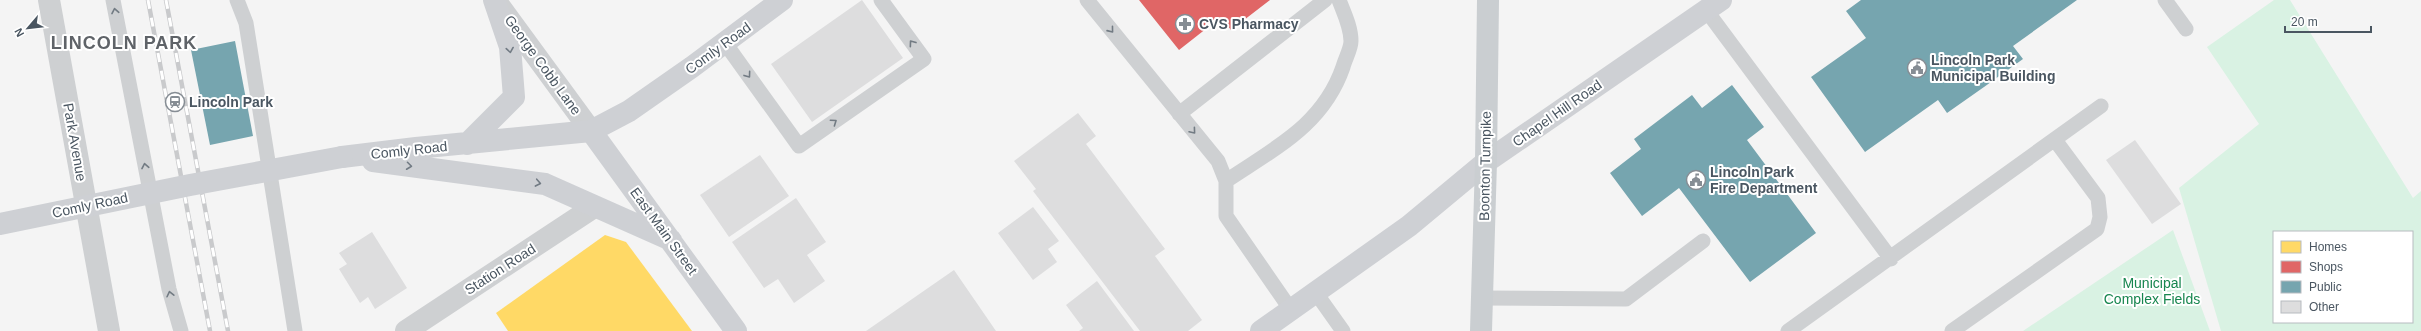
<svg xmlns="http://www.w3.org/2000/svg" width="2421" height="331" font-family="Arial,sans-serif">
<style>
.green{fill:#d9f2e3;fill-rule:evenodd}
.homes{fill:#ffd966}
.shops{fill:#e06666}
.public{fill:#76a5af}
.building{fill:#ddddde}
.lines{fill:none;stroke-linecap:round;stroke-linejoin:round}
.service{stroke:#ced0d2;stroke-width:15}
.minor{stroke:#ced0d2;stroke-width:22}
.tertiary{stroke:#ced0d2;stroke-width:22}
.secondary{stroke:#ced0d4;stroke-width:22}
.primary{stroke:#caced1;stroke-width:22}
.rail-casing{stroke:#c9cacc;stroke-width:4.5}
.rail{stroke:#fff;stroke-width:3;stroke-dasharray:9;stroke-linecap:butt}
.secondary-bridge{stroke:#ced0d4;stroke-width:22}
.oneway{stroke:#727b83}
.oneway2{stroke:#727b84}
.labels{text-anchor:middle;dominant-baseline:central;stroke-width:4;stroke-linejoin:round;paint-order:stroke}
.poi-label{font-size:14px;font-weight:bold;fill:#4a5661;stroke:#fff;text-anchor:start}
.street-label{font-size:14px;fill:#4a5661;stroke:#fff}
.park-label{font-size:14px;fill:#17864f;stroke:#fff}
.district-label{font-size:18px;font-weight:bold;letter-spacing:1px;fill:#5f6368;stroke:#fff}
</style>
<rect width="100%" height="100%" fill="#f4f4f4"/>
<path class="green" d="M2274,0H2290L2413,198L2421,191V331H2221L2179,188L2259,124L2207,47ZM2274,232H2412V322H2274Z
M2173,230L2210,331H2023Z"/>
<path class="homes" d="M605,235L626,242L692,331H508L496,313Z"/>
<path class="shops" d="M1139,0H1270L1231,30L1221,17L1179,50Z"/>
<path class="public" d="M1861,0H2077L2013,46L2023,59L1984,87L1947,113L1938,100L1865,152L1811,77L1866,38L1846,11Z
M235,41L253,136L210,145L191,50Z
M1732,85L1764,127L1747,140L1816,233L1750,282L1679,188L1642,216L1610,173L1641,149L1634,139L1692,95L1702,108Z"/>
<path class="building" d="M862,0L903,58L812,122L771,64Z
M1078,113L1096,136L1086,144L1165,249L1155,256L1202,320L1188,331H1140L1033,191L1036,189L1014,161Z
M2135,140L2181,204L2152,224L2106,160Z
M760,155L789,196L729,237L700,195Z
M796,198L826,242L807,255L825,281L794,303L778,279L764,288L732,242Z
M1033,207L1059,241L1048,249L1057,262L1033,280L998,233Z
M372,232L407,288L375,309L368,297L360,303L339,269L347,264L339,253Z
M954,270L996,331H866Z
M1097,281L1134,331H1079L1083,328L1066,305Z"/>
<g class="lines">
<path class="service" d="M113,0L169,289L181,331
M237,0L246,23L295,331
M1087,0L1218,161L1226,181
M2165,0L2186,29
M1706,10L1891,259
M725,43L799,146L924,59L881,0
M1179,114L1325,0
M1316,293L1343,331
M1482,298L1626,299L1703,241
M1291,310L1226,216V181C1275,148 1323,125 1343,67C1345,59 1351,49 1351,41C1351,27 1344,13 1339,0
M1788,331L2101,106
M1952,331L2097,229L2100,217L2098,198L2055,140"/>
<path class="minor" d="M498,4L591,131
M406,331L594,207"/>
<path class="tertiary" d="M49,0L109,331"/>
<path class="secondary" d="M591,131L736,331
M467,144L514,97L510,47L494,0
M342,157L416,148L591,131L629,111L692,67L782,0
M373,161L545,184L671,240
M1261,331L1409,226L1486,162L1721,0"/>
<path class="primary" d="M1481,331L1486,162L1488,0"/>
<defs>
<path id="rail" d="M148,0L210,331
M166,0L228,331"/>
</defs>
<use href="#rail" class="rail-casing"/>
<use href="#rail" class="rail"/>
<path class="secondary-bridge" d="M0,224L190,185L342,157"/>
</g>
<defs><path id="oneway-chevron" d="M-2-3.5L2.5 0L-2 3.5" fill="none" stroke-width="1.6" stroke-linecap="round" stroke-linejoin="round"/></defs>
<g class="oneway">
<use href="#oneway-chevron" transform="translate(115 11) rotate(-101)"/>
<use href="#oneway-chevron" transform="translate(1111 30) rotate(51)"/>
<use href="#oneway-chevron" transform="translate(912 43) rotate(-126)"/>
<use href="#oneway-chevron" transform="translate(748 75) rotate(54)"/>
<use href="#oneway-chevron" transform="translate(834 122) rotate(-35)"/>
<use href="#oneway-chevron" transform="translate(1193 131) rotate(50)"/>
<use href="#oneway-chevron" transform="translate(145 166) rotate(-101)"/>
<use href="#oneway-chevron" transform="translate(170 294) rotate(-103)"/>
</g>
<g class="oneway2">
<use href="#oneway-chevron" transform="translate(510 50) rotate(81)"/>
<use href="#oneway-chevron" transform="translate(409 166) rotate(7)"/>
<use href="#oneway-chevron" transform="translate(538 183) rotate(11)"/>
</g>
<defs>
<symbol id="pharmacy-ring" viewBox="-11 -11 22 22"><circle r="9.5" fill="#fff" stroke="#868d94" stroke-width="1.5"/><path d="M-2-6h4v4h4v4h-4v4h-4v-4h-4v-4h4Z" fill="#868d94"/></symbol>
<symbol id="civic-ring" viewBox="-11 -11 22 22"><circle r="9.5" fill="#fff" stroke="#868d94" stroke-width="1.5"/><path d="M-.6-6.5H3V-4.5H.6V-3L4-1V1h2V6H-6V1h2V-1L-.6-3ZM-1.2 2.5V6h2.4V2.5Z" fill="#868d94"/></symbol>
<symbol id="station-ring" viewBox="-11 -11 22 22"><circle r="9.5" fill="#fff" stroke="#868d94" stroke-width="1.5"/><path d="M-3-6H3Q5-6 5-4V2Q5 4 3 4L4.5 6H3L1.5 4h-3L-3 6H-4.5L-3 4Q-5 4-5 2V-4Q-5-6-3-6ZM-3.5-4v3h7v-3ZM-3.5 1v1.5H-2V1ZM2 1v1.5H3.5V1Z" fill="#868d94"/></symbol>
</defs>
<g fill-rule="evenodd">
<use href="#pharmacy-ring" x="1174" y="13" width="22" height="22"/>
<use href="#civic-ring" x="1906" y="57" width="22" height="22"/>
<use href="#station-ring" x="164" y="91" width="22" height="22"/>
<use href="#civic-ring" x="1685" y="169" width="22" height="22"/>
</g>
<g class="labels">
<g class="poi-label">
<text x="1199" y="24">CVS Pharmacy</text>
<text x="1931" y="60">Lincoln Park<tspan x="1931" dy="16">Municipal Building</tspan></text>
<text x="189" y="102">Lincoln Park</text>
<text x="1710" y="172">Lincoln Park<tspan x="1710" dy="16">Fire Department</tspan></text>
</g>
<g class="street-label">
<text transform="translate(718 48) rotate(-36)">Comly Road</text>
<text transform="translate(543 65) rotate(54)">George Cobb Lane</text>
<text transform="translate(1557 113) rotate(-35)">Chapel Hill Road</text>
<text transform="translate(75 142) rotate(80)">Park Avenue</text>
<text transform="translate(409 150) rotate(-6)">Comly Road</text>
<text transform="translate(1485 166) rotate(-89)">Boonton Turnpike</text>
<text transform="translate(90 205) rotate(-12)">Comly Road</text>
<text transform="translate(664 231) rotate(54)">East Main Street</text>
<text transform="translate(500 269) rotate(-33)">Station Road</text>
</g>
<g class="park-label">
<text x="2152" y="283">Municipal<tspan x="2152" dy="16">Complex Fields</tspan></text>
</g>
<g class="district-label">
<text x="124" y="43">LINCOLN PARK</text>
</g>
</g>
<rect x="2273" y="231" width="140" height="92" fill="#ffffff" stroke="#b7bbc0"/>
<rect x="2281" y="241" width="20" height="12" fill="#ffd966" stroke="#b7bbc0"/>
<text x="2309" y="251" font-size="12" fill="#4a5661">Homes</text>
<rect x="2281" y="261" width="20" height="12" fill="#e06666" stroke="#b7bbc0"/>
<text x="2309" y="271" font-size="12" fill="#4a5661">Shops</text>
<rect x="2281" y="281" width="20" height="12" fill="#76a5af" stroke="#b7bbc0"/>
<text x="2309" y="291" font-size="12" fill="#4a5661">Public</text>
<rect x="2281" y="301" width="20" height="12" fill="#ddddde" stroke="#b7bbc0"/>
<text x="2309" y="311" font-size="12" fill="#4a5661">Other</text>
<g transform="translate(28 28) rotate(242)" stroke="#ffffff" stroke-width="3" paint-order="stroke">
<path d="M0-3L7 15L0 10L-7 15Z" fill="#4a5661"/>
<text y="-6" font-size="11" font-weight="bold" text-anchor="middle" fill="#4a5661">N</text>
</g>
<path d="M2285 26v6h86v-6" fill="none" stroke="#4a5661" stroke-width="2"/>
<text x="2291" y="26" font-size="12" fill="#4a5661" stroke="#ffffff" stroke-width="3" paint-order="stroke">20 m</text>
</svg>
